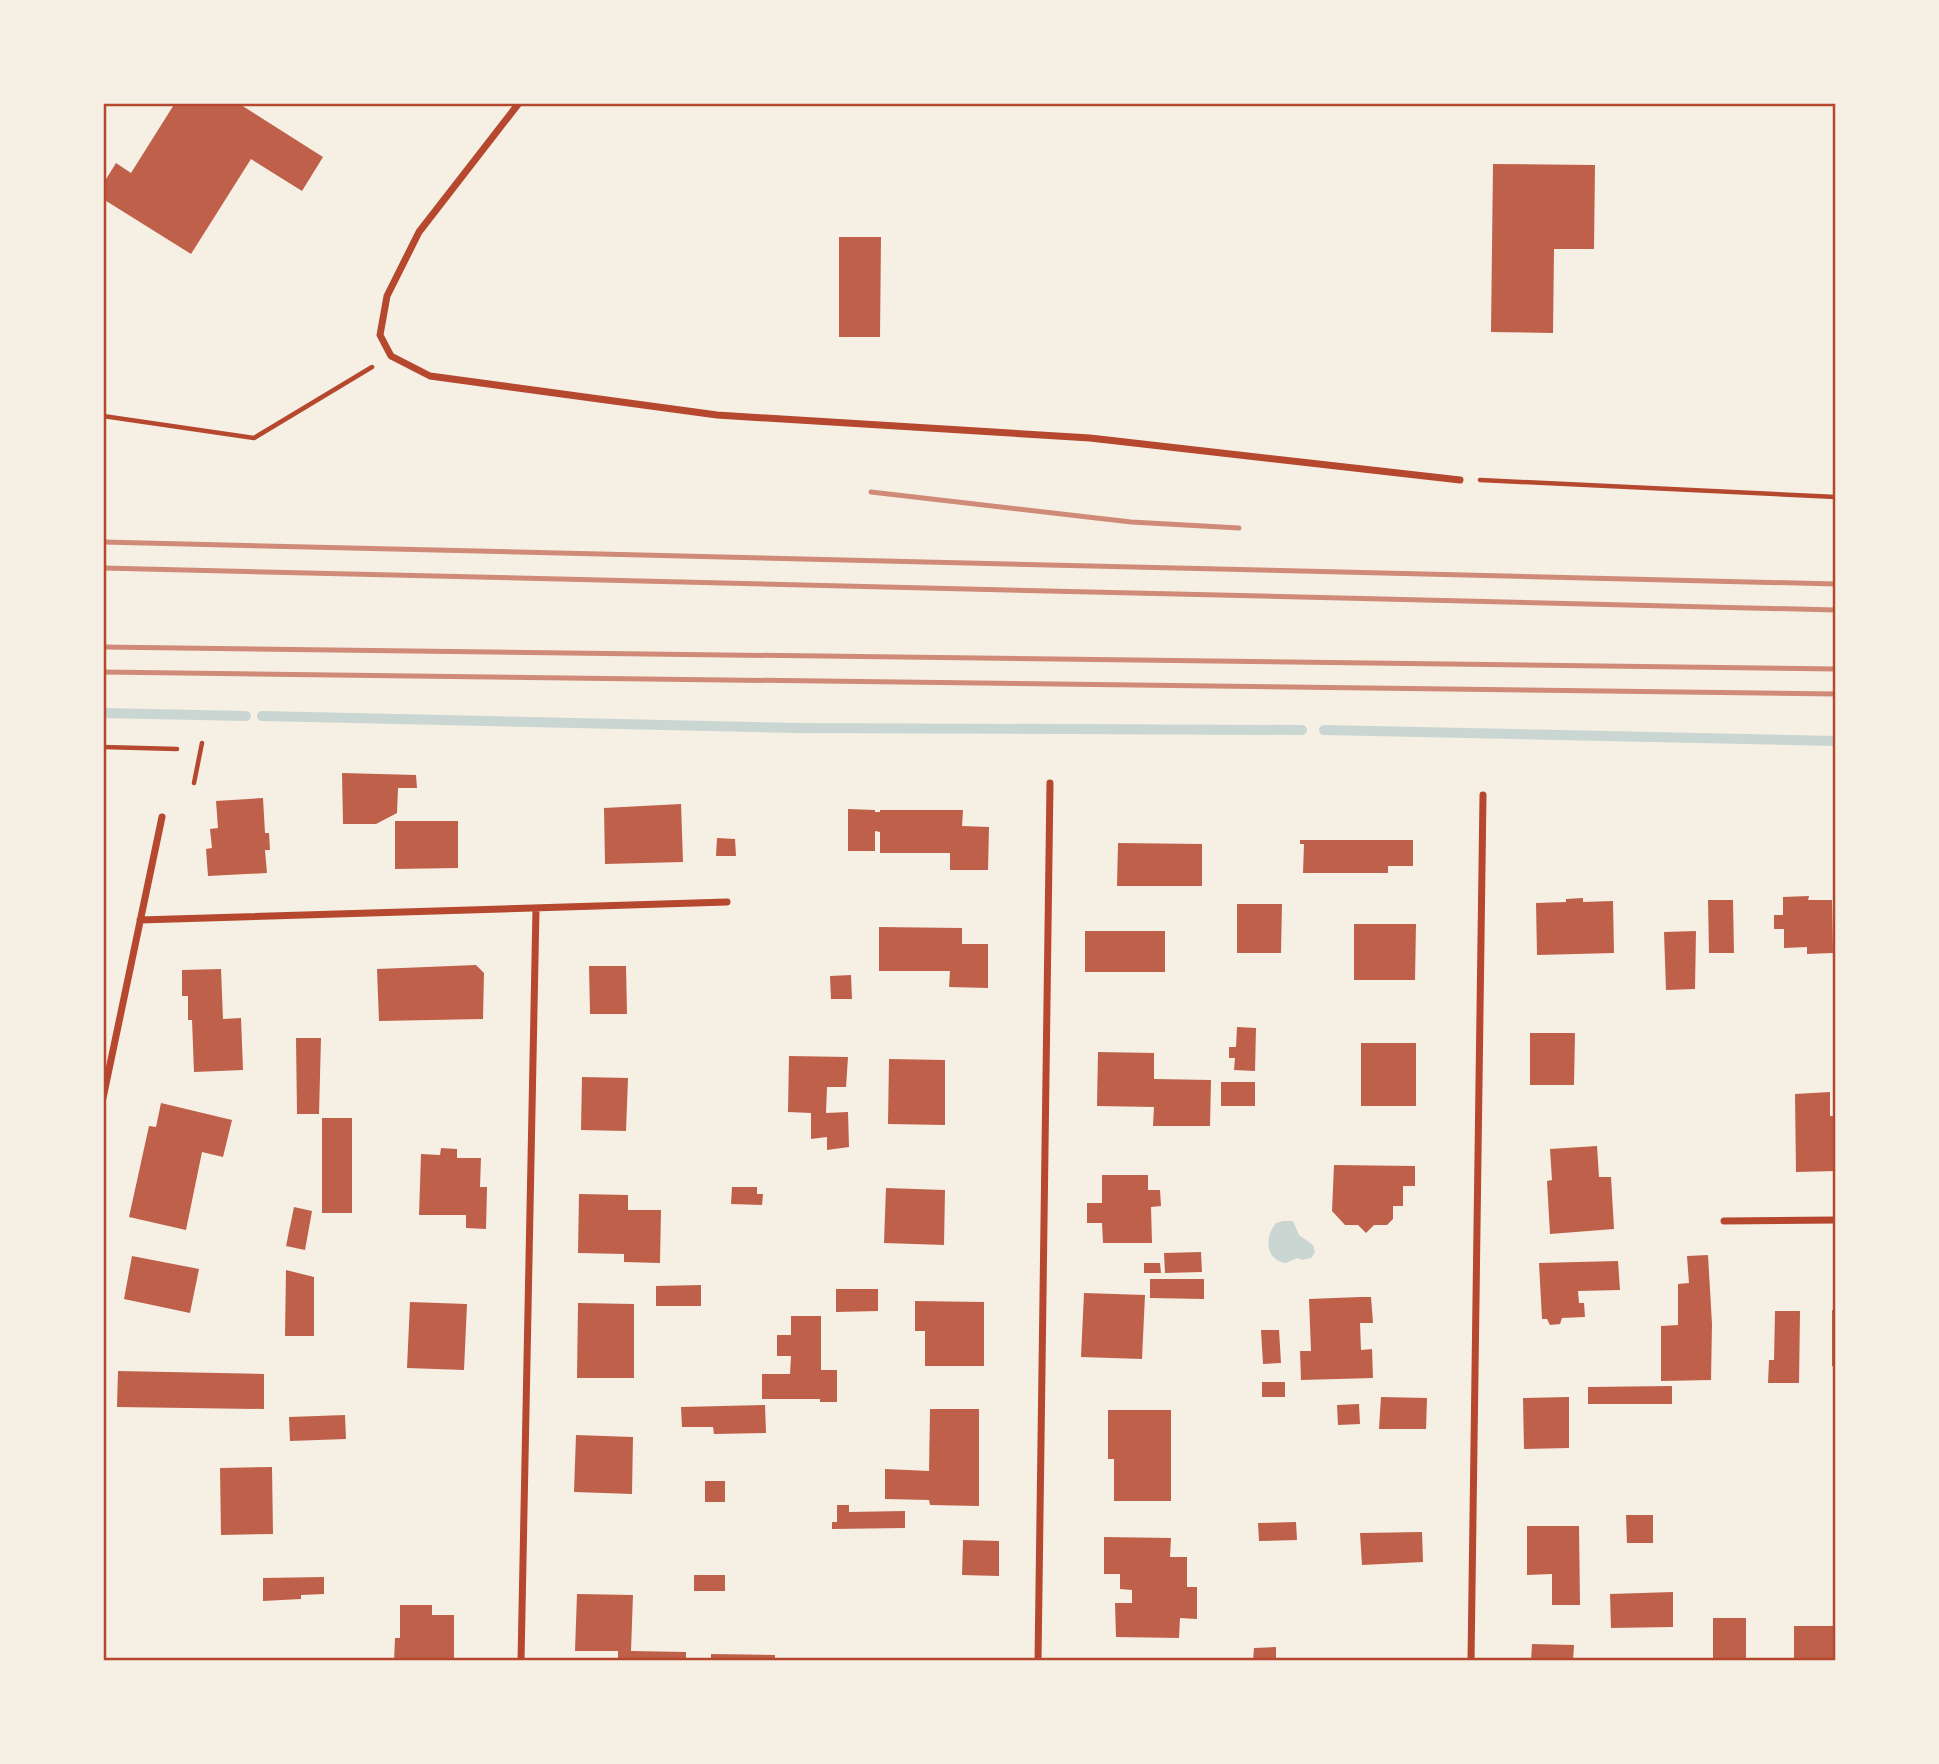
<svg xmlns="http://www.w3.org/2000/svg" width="1939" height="1764" font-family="Overpass,sans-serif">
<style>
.water{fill:#c9d6d2}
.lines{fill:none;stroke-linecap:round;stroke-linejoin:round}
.stream{stroke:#c9d6d2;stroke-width:10}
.building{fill:#bf614a}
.path{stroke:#b5482f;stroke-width:4.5}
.minor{stroke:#b5482f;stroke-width:7}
.rail{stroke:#cf8b77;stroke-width:5}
.neatline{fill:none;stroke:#b5482f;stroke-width:2.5}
</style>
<rect width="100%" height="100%" fill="#f6efe4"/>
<path class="water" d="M1283,1221H1293L1299,1235L1313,1245L1315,1252L1311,1258L1302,1260L1297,1258L1286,1263C1264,1260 1265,1237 1276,1223Z"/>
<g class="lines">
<path class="stream" d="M103,713L246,716
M262,716L797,728L1302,730
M1324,730L1836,741"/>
</g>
<path class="building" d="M175,103H238L323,157L302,191L251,159L191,254L103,199V184L116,163L131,173Z
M1493,164L1595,165L1594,249H1554L1553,333L1491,332Z
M839,237H881L880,337H839Z
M342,773L416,775L417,788H398L397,813L376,824H343Z
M263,798L265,833H269L270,850H265L267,873L208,876L206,849L212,848L210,829L218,828L216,801Z
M681,804L683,862L605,864L604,808Z
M848,809L875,810V812H880V810H963L962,826L989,827L988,870H950V853H880V832L875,831V851H848Z
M395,821H458V868L395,869Z
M717,838L735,839L736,856H716Z
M1300,840H1413V866H1388V873H1303L1304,844H1300Z
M1118,843L1202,844V886H1117Z
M1809,896L1808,900H1832L1833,953L1807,954V947L1784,948V929H1774V915H1783V897Z
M1583,898V902L1613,901L1614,953L1537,955L1536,903L1566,902V899Z
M1708,900H1733L1734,953H1709Z
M1237,904H1282L1281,953H1237Z
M1354,924H1416L1415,980H1354Z
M879,927L962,928V944H988V988L949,987L950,971H879Z
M1085,931H1165V972H1085Z
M1696,931L1695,989L1666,990L1664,932Z
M476,965L484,973L483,1019L379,1021L377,969Z
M589,966H626L627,1014H590Z
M221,969L223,1019L241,1018L243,1070L194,1072L192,1020H188V996H182V970Z
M851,975L852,999H831L830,976Z
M1237,1027L1256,1028L1255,1071L1234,1070L1235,1058H1229V1047H1236Z
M1530,1033H1575L1574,1085H1530Z
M296,1038H321L319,1114H297Z
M1361,1043H1416V1106H1361Z
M1098,1052L1154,1053V1079L1211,1080L1210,1126H1153L1154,1107L1097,1106Z
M789,1056L848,1057L846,1087H827L826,1113L848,1112L849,1147L827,1150V1137L811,1139V1113L788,1112Z
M889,1059L945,1060V1125L888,1124Z
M582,1077L628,1078L626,1131L581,1130Z
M1221,1082H1255V1106H1221Z
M1830,1092V1116H1836V1171L1796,1172L1795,1094Z
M161,1103L232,1120L223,1157L202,1152L186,1230L129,1217L149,1126L156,1127Z
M322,1118H352V1213H322Z
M1597,1146L1599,1177H1611L1614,1229L1550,1234L1547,1181L1552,1180L1550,1149Z
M441,1148L457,1149V1158H481L480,1187H487L486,1229L466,1228V1215H419L421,1154L440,1155Z
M1334,1165L1415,1166V1186H1403V1206H1393V1219L1387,1225H1374L1366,1233L1358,1225H1345L1332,1211Z
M1102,1175H1148V1190H1160L1161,1206L1151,1207L1152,1243H1103L1102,1223H1087V1203H1102Z
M732,1187H757V1194H763L762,1205L731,1204Z
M886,1188L945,1190L944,1245L884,1243Z
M579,1194L628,1195V1210H661L660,1263L624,1262V1254L578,1253Z
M294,1207L312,1211L305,1250L286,1246Z
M1201,1252L1202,1272L1165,1273L1164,1253Z
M1708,1255L1712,1324L1711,1380L1661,1381V1326L1678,1325V1284L1689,1283L1687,1256Z
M132,1256L199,1269L190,1313L124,1299Z
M1618,1261L1620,1290L1578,1291L1579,1303H1584L1585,1317L1562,1318L1560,1324L1550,1325L1547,1319H1542L1539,1263Z
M1144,1263H1160L1161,1273H1144Z
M286,1270L314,1277V1336H285Z
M1150,1279H1204V1299L1150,1298Z
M701,1285V1306H656V1286Z
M836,1289H878V1311L836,1312Z
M1084,1293L1145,1295L1142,1359L1081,1357Z
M1360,1297H1371L1373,1323H1360L1361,1350L1372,1349L1373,1378L1301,1380L1300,1351H1311L1309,1299Z
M915,1301L984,1302V1366H925V1331H915Z
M410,1302L467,1304L464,1370L407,1368Z
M578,1303L634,1304V1378H577Z
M1832,1310H1836V1366H1832Z
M1775,1311H1800L1799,1383H1768L1769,1360H1774Z
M791,1316H821V1370H837V1402H820V1399H762V1374H790L791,1356H777V1335H791Z
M1261,1330H1279L1281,1363L1263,1364Z
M118,1371L264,1374V1409L117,1407Z
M1262,1382H1285V1397H1262Z
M1672,1386V1404H1588V1387Z
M1381,1397L1427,1398L1426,1429H1379Z
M1569,1397V1448L1524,1449L1523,1398Z
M1359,1404L1360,1424L1338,1425L1337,1405Z
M765,1405L766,1433L714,1434L713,1427H682L681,1407Z
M930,1409H979V1506L930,1505L929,1500L885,1499V1469L929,1471Z
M1108,1410H1171V1501H1114V1459H1108Z
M345,1415L346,1439L290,1441L289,1417Z
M576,1435L633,1437L632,1494L574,1492Z
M272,1467L273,1534L221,1535L220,1468Z
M705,1481H725V1502H705Z
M837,1505H849V1512L905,1511V1528L832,1529V1522H837Z
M1626,1515H1653V1543H1627Z
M1296,1522L1297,1540L1259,1541L1258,1523Z
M1527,1526H1579L1580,1605H1552V1574L1527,1575Z
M1422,1532L1423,1562L1362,1565L1360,1533Z
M1104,1537L1171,1538L1170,1557H1187V1587H1197V1619L1180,1618L1179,1638L1116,1637L1115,1603H1132V1590L1120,1589V1574H1104Z
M963,1540L999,1541V1576L962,1575Z
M694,1575H725V1591H694Z
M324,1577V1594L301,1595V1599L263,1601V1578Z
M1673,1592V1627L1611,1628L1610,1594Z
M577,1594L633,1595L631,1651L686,1652V1661H618V1651H575Z
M400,1605H432V1615H454V1661H394L395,1638H400Z
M1713,1618H1746V1661H1713Z
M1794,1626H1836V1661H1794Z
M1532,1644L1574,1645L1573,1661H1531Z
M1276,1647V1661H1253L1254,1648Z
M711,1654L775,1655V1661H711Z"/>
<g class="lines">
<path class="path" d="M103,416L254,438L372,367
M1480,480L1836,497
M103,747L177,749
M194,783L202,743"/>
<path class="minor" d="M519,103L419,232L387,296L380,335L391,356L430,376L717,415L1090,438L1460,480
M140,920L727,902
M103,1098L162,817
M1724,1221L1836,1220
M521,1661L536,909
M1038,1661L1050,783
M1471,1661L1483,795"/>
<path class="rail" d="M871,492L1131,522L1239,528
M103,542L1836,584
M103,568L1836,610
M103,647L1836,669
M103,672L1836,694"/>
</g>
<rect width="1939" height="1764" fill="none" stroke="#f6efe4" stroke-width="210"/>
<rect x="105" y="105" width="1729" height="1554" class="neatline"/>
</svg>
